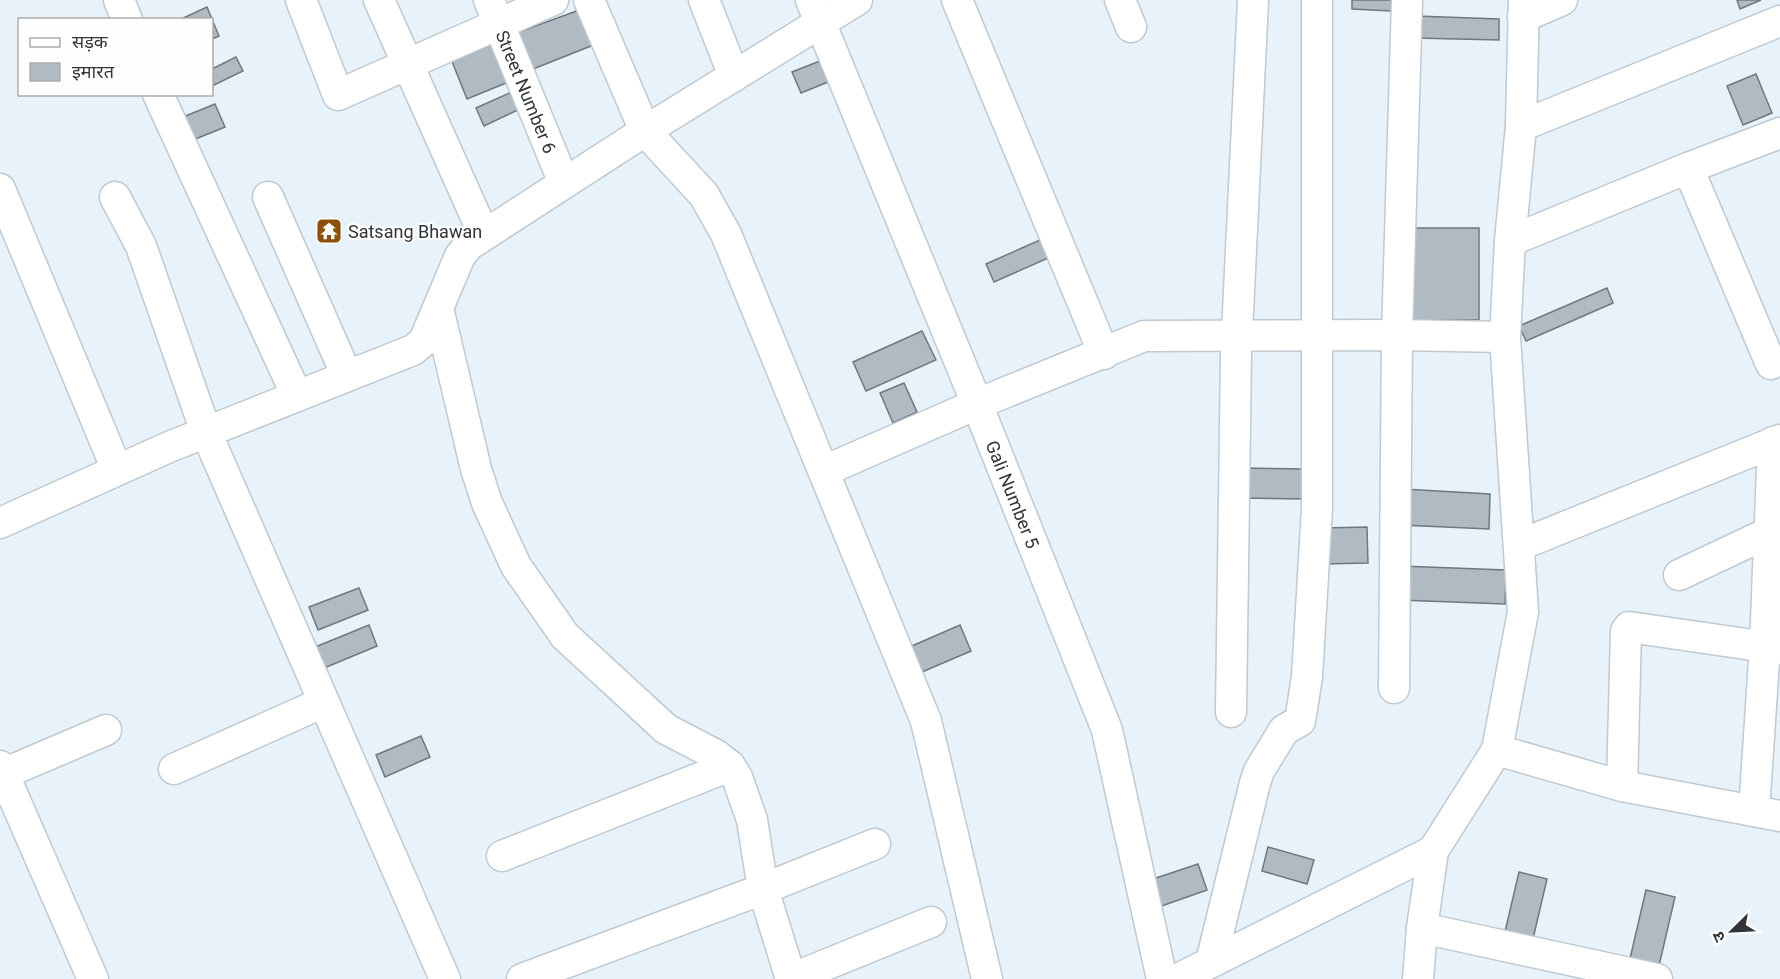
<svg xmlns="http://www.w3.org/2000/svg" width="1780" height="979" font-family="Roboto,'Noto Sans Devanagari',sans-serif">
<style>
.building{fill:#b0bac2;stroke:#6f787f;stroke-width:1.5}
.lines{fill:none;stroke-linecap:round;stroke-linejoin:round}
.street-casing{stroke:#bfc9d1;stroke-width:33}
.street{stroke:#fff;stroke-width:30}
.labels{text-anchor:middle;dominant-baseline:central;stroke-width:4.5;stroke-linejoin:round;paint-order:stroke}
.street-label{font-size:18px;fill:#313438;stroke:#fefefe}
.poi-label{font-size:18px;fill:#313438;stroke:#fefefe;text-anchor:start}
</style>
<rect width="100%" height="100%" fill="#e8f2fa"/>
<path class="building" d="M1352,0H1392L1391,11L1352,9Z
M1737,0H1761L1740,9Z
M207,7L219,36L212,39V20H179Z
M582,9L596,44L523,73L508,36Z
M1416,16L1499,19V40L1415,38Z
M494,41L511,81L467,99L451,59Z
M236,57L243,71L212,86V69Z
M825,59L833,80L801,93L792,72Z
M1756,74L1772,113L1743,125L1727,86Z
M514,91L522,108L484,126L476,108Z
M215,104L225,127L188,142L178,119Z
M1412,228H1479V320H1412Z
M1040,240L1048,258L994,282L986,264Z
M1607,288L1613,303L1526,341L1519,326Z
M922,331L936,360L866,391L853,362Z
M904,383L917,412L893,423L880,393Z
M1244,468L1306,469V499L1243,498Z
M1403,489L1490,494L1489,529L1401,525Z
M1367,527L1368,563L1323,564V528Z
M1400,566L1506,570L1505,604L1399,600Z
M359,588L368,610L318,630L309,607Z
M369,625L377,646L317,671L308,650Z
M960,625L971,651L915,675L905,649Z
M421,736L430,757L385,777L376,755Z
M1268,847L1314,860L1307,884L1262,871Z
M1198,864L1207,890L1153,909L1144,882Z
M1519,872L1547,879L1532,943L1504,936Z
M1646,890L1675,897L1658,970L1629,963Z"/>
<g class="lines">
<defs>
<g id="street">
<path d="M119,0L127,20"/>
<path d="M301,0L338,95L553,0"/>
<path d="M379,0L484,235"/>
<path id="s1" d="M489,0L564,183"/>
<path d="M589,0L645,131L704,195L726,234L926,721L987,979"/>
<path d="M704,0L734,76"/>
<path id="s2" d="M811,0L977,404L1107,730L1162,979"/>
<path d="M957,0L1104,354"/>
<path d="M1120,0L1131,27"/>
<path d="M1524,0L1521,126L1510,241L1505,337L1523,612L1497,750L1622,786L1780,816"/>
<path d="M1523,17L1562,0"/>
<path d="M158,94L297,396"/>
<path d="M1521,126L1780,21"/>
<path d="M1688,168L1780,133"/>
<path d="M0,189L117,470"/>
<path d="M115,197L141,246L206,432L445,979"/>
<path d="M268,197L347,376"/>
<path d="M1510,241L1688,168L1771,364"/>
<path d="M438,308L476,469L487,503L516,566L565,636L666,729L716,755L730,766L737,777L752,820L763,889L791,979"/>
<path d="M824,471L977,404L1144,336L1397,335L1505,337"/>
<path d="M0,523L169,447L413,350L424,341L460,256L469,245L645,131L857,0"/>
<path d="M1520,545L1780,440"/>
<path d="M1679,575L1770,532"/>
<path d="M1394,688L1397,335L1407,0"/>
<path d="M1231,712L1236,354L1253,0"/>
<path d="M0,766L93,979"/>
<path d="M174,769L324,702"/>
<path d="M3,774L106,730"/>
<path d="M1622,786L1626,631L1629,627L1780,649"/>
<path d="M1754,811L1765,646L1773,442"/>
<path d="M502,856L730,766"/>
<path d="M1422,928L1657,979"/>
<path d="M1211,962L1255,783L1259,771L1284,730L1300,721L1307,677L1317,508V0"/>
<path d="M522,979L763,889L875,844"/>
<path d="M791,979L931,922"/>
<path d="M1178,979L1433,851"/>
<path d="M1418,979L1422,928L1433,851L1497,750"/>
</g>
</defs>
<use href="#street" class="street-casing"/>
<use href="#street" class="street"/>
</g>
<defs>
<symbol id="temple-square" viewBox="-11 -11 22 22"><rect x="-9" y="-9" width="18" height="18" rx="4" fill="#8b500c" stroke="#fefefe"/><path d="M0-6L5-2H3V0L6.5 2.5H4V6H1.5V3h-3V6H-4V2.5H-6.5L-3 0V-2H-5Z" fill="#fff"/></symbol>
</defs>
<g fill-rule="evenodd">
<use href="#temple-square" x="314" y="216" width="30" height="30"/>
</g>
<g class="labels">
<g class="street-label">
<text stroke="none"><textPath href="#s1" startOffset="99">Street Number 6</textPath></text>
<text stroke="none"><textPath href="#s2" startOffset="534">Gali Number 5</textPath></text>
</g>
<g class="poi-label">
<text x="348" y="231">Satsang Bhawan</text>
</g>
</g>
<rect x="18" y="18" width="195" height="78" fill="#fefefe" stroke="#acadaf" stroke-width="1.5"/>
<rect x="30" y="38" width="30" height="9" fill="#ffffff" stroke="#acadaf" stroke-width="1.5"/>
<text x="72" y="48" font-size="18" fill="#313438">सड़क</text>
<rect x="30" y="63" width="30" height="18" fill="#b0bac2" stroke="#acadaf" stroke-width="1.5"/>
<text x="72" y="78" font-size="18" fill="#313438">इमारत</text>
<g transform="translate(1732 931) rotate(246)" stroke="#fefefe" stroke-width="4.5" paint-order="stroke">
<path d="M0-4.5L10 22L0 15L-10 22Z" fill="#313438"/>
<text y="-9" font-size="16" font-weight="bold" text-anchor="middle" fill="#313438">उ</text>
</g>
</svg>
